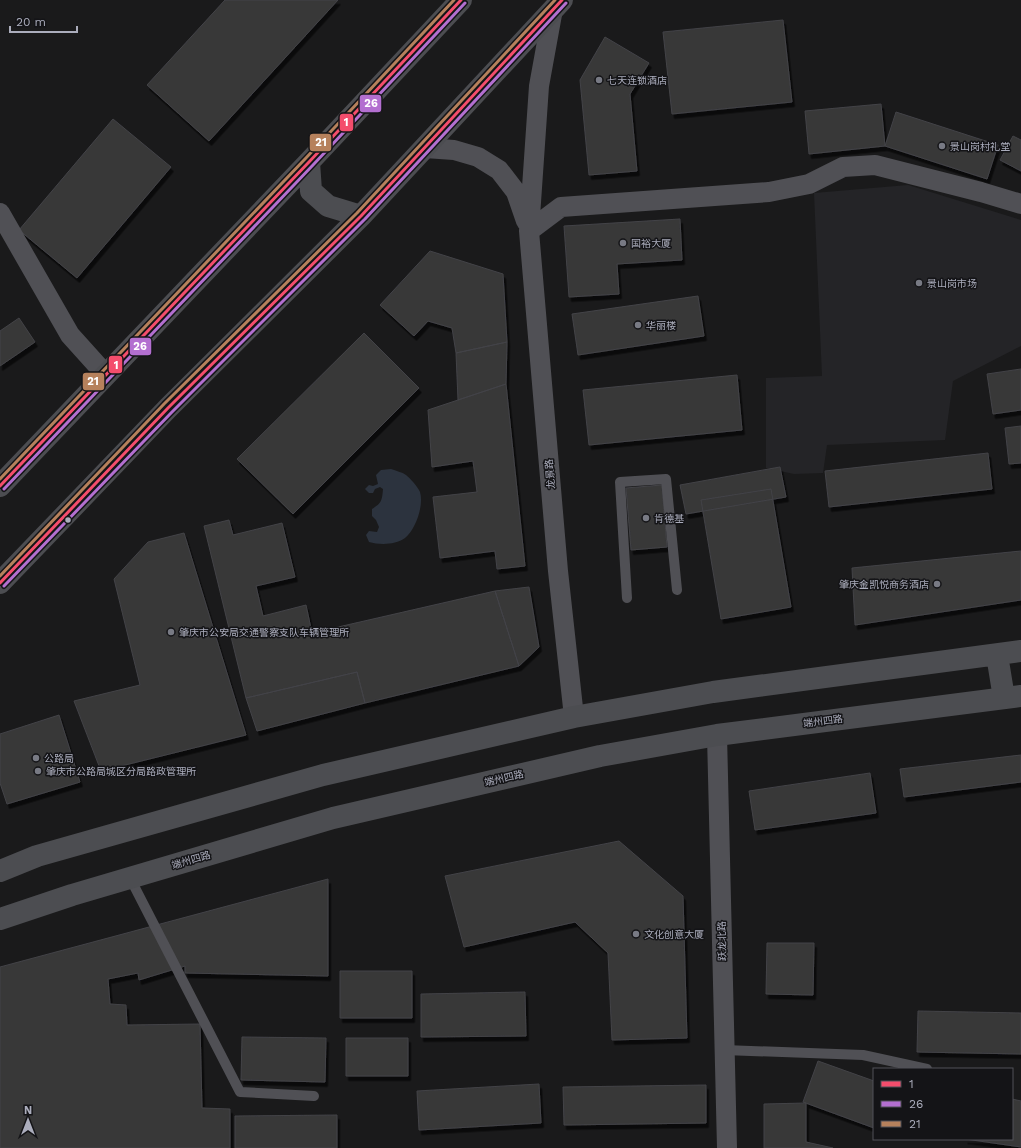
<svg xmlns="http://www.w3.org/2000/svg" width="1021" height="1148" font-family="'Work Sans','Noto Sans SC',sans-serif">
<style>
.built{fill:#242427}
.water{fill:#2c333e}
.building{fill:#373739;stroke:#434347;filter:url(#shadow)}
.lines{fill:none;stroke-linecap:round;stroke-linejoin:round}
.service{stroke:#505055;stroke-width:10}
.minor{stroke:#505055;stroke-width:20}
.primary{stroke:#4c4d51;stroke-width:22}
.bus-1-casing{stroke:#141417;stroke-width:6}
.bus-2-casing{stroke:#141417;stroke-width:6}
.bus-3-casing{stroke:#141417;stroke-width:6}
.bus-1{stroke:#f44d6c;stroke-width:3}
.bus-2{stroke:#b36fd0;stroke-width:3}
.bus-3{stroke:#b6815c;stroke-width:3}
.poi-dot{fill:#787a84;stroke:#141417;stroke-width:1.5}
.bus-dot{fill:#abadbc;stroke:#141417;stroke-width:1.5}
.labels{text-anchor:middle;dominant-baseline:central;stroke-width:3;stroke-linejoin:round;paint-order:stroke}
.poi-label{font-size:10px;fill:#abadbc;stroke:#141417;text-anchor:start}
.street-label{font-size:10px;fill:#abadbc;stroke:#141417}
.line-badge{stroke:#141417;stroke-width:1.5}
.badge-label{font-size:11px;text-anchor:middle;font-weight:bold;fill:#fff}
</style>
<defs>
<filter id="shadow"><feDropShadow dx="2.5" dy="4.5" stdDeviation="0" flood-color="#0009"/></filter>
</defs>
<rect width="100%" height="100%" fill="#1a1a1b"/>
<path class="built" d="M908,185L1021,220V346L953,381L945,440L827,445L823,473L794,474L766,468V378L822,376L814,193Z"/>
<path class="water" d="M391,469C396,471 402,472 406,475C410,478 418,487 420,492C424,505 416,529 405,538C395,545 380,545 369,542L366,535L369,531L377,532L379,527L376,520L372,516V509C382,503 382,500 383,489L380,487L375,489L373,493H369L365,489L369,485L373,486L378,484L376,475L381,470Z"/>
<path class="building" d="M225,0H338L209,141L147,85Z
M783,20L792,102L672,114L663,32Z
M605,37L649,63L630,94L637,171L589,175L580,80Z
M881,104L885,146L809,154L805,111Z
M896,112L998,145L987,179L885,146Z
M113,119L171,167L77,278L19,230Z
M1013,136L1021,140V171L1000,160Z
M680,219L682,260L617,264L619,294L569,297L564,226Z
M430,251L503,274L507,342L456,353L452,328L428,321L414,336L380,305Z
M698,296L704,336L578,355L572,314Z
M19,318L35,342L0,366V331Z
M364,333L419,388L293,514L237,459Z
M507,342L506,384L458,400L456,353Z
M1021,369V410L993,414L987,374Z
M737,375L742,430L589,445L583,390Z
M506,384L525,566L497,569L495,551L440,558L433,497L477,492L473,461L432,467L428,410Z
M1021,426V463L1009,464L1005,428Z
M988,453L992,489L829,507L825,471Z
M780,467L786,497L686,514L680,485Z
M662,485L667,547L631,550L626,488Z
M771,489L791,607L721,619L701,500Z
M229,520L233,535L282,523L295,577L256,586L263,616L306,605L312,633L495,591L519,666L365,703L357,672L246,698L204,526Z
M184,533L246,735L101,771L74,701L140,685L114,579L148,542Z
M1021,551V600L855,625L852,568Z
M529,587L539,647L519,666L495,591Z
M357,672L365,703L257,731L246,698Z
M59,715L80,782L7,804L0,783V734Z
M1021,755V782L904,797L900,769Z
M870,773L876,813L755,830L749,791Z
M619,841L683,896L687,1038L612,1040L608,953L575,922L464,947L445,876Z
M328,879V976L185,973V966L139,980L138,973L108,979L110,1004L126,1005L127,1025L200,1024L202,1108L230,1109V1148H0V967Z
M767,943H814L813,995L766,994Z
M340,971H412V1018H340Z
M525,992L526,1036L421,1037V994Z
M918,1011L1021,1013V1054L917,1052Z
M242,1037L326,1038L325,1082L241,1080Z
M346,1038H408V1076H346Z
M818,1061L874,1081V1128L803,1102Z
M539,1084L541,1123L419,1130L417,1091Z
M706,1085V1123L564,1125L563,1087Z
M1012,1099L1021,1101V1147L965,1139H1012Z
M806,1103V1142L833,1148H764V1104Z
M337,1115V1148H235V1116Z"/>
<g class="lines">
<path class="service" d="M627,598L620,482L666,479L677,590
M130,878L240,1092L314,1096
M724,1050L863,1055L927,1069"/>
<path class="minor" d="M553,9L539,86L529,231L558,571L574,717
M425,148L454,150L478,157L499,170L516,192L526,221
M0,213L70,335L106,375
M529,231L561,207L769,192L809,184L843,167L875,165L981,192L1021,204
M717,735L727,1148"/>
<path class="primary" d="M309,162L311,191L328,206L361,216
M0,486L309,162L461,0
M0,583L168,408L361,216L562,0
M997,655L1004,698
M0,871L37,856L323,775L574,717L713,692L1021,651
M0,919L72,895L333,818L600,756L717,735L1021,696"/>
<defs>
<path id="bus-1" d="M0,486L309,162L461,0
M0,583L168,408L361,216L562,0"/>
<path id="bus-2" d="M4,489L313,165L465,3
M4,586L172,412L365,219L566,3"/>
<path id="bus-3" d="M0,479L305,159L454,0
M0,576L164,404L357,213L555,0"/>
</defs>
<use href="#bus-1" class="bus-1-casing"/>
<use href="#bus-2" class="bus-2-casing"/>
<use href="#bus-3" class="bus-3-casing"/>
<use href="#bus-1" class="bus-1"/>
<use href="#bus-2" class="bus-2"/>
<use href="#bus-3" class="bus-3"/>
</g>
<g class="poi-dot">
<circle cx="599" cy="80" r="4"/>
<circle cx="942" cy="146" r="4"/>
<circle cx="623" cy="243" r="4"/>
<circle cx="919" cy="283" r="4"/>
<circle cx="638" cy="325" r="4"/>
<circle cx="646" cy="518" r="4"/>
<circle cx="937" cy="584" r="4"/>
<circle cx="171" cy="632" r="4"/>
<circle cx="36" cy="758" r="4"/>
<circle cx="38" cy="771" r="4"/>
<circle cx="636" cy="934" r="4"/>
</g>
<circle class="bus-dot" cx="68" cy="520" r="3.5"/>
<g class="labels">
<g class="poi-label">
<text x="607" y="80">七天连锁酒店</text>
<text x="950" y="146">景山岗村礼堂</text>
<text x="631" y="243">国裕大厦</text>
<text x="927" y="283">景山岗市场</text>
<text x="646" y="325">华丽楼</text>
<text x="654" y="518">肯德基</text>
<text x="929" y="584" text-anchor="end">肇庆金凯悦商务酒店</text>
<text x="179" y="632">肇庆市公安局交通警察支队车辆管理所</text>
<text x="44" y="758">公路局</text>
<text x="46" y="771">肇庆市公路局城区分局路政管理所</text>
<text x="644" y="934">文化创意大厦</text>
</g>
<g class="street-label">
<text transform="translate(550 474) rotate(-95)">龙景路</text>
<text transform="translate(823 721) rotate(-7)">端州四路</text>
<text transform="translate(504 778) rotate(-13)">端州四路</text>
<text transform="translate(191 860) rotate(-16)">端州四路</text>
<text transform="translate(722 941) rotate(-91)">跃龙北路</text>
</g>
</g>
<g class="line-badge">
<rect x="359" y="94" width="23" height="19" rx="4" fill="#b36fd0"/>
<rect x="339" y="113" width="15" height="19" rx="4" fill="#f44d6c"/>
<rect x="309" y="133" width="23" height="19" rx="4" fill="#b6815c"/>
<rect x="129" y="337" width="23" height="19" rx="4" fill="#b36fd0"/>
<rect x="108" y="355" width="15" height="19" rx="4" fill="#f44d6c"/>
<rect x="82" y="372" width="23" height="19" rx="4" fill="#b6815c"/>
</g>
<g class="badge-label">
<text x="371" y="107">26</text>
<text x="346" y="126">1</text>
<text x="321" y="146">21</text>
<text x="140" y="350">26</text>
<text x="116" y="369">1</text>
<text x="93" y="385">21</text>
</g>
<rect x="873" y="1068" width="140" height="72" fill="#141417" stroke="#505159"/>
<rect x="881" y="1081" width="20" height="6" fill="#f44d6c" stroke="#505159"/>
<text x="909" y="1088" font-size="12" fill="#abadbc">1</text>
<rect x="881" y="1101" width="20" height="6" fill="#b36fd0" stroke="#505159"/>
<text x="909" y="1108" font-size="12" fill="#abadbc">26</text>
<rect x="881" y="1121" width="20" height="6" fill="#b6815c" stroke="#505159"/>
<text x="909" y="1128" font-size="12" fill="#abadbc">21</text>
<g transform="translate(28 1120)" stroke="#141417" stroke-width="3" paint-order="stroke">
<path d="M0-3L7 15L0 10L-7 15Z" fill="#abadbc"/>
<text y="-6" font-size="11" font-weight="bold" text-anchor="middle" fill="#abadbc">N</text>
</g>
<path d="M10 26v6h67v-6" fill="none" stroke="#abadbc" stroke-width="2"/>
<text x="16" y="26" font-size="12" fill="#abadbc" stroke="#141417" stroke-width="3" paint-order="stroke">20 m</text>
</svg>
